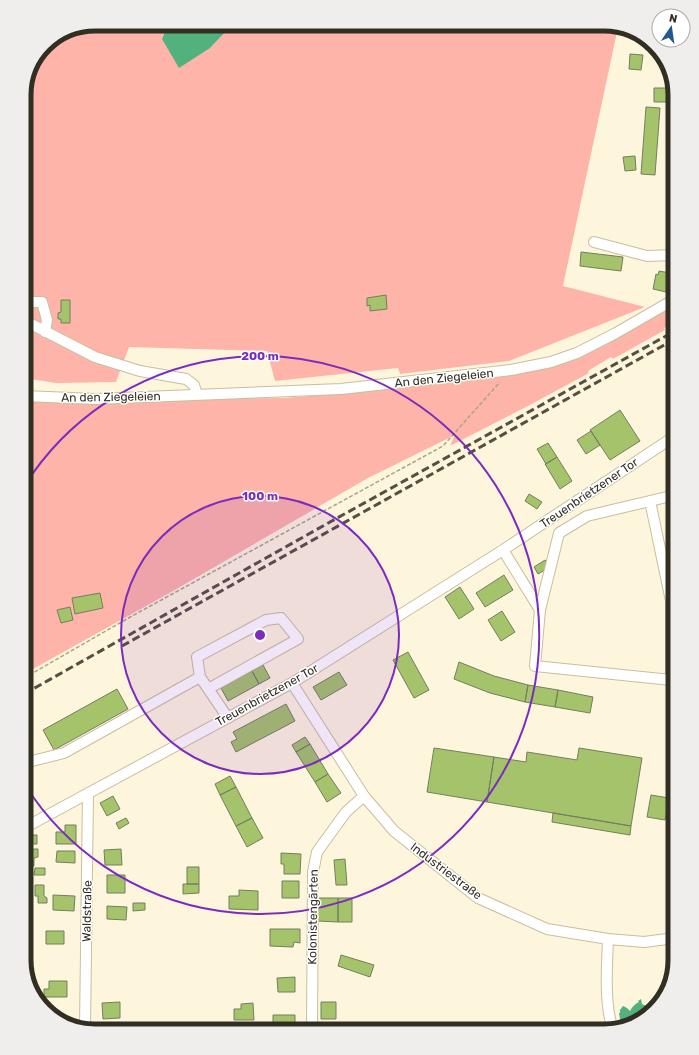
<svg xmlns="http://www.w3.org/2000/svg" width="699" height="1055" font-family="Rubik,sans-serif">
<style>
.green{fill:#feb4a8}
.water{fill:#53b17d}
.building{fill:#a4c36b;stroke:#737e61}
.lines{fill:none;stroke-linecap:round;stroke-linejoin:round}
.minor-casing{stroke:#c8be9f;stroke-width:12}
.path{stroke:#aaa48f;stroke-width:1.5;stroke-dasharray:4 2;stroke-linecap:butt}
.minor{stroke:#fff;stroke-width:10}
.rail{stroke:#544f41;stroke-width:3;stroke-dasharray:8 4;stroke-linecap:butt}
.ring{fill:none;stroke:#7b2cbf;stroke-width:2}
.labels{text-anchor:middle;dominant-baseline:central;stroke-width:3;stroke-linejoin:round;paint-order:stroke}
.street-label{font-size:12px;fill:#322e22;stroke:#fff}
.rim{fill:none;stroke:#322e22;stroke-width:5}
.centre{fill:#7b2cbf;stroke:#fff;stroke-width:2}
.ring-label{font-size:12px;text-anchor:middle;font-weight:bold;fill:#7b2cbf;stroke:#fff;stroke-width:3;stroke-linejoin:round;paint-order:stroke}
</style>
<rect width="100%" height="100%" fill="#fef6dc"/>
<path class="green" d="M95,24H168L162,39L210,48L233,24H609L618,27L563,286L645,307L509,361L400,374L398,368L275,381L267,351L129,347L116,382L56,383L24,378V90L45,45L68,29Z
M675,304V322L664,328L665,330L613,359L611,357L588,371L589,373L528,406L450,446L455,435L368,478L173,591L24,674V400L283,398L374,391L467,381L540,369L584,355L612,341Z"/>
<path class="water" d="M168,24H233L210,48L179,68L162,39Z
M641,999L642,1004L646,1006V1008H649V1010L650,1011L639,1022H637L633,1020V1023H630L627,1025V1023L625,1026L620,1019L619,1013H620V1010L623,1006L627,1008L630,1011C633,1006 635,1004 639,1002L638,1001Z"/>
<path class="building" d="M630,54L643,55L641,70L629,69Z
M654,88H673L675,102H654Z
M646,107L660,108L655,175L641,174Z
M635,156L636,170L625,171L623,157Z
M581,252L623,257L621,271L580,266Z
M659,271L670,273L666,292L653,289L656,274L658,275Z
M386,295L387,309L370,311V305L367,306V298Z
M61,300H70V323H61V319H58V313L61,312Z
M620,410L640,441L610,460L590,430Z
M591,431L600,445L586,454L577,440Z
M548,443L557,457L546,464L537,449Z
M557,457L572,481L560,489L545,464Z
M529,494L542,502L537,509L525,501Z
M545,560L550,567L538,574L534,567Z
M504,575L513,590L485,607L476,593Z
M460,587L474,609L459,619L445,597Z
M100,593L103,608L75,614L72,598Z
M70,607L73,620L61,623L57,610Z
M502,611L515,632L501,641L488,620Z
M408,652L429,690L414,698L393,660Z
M459,662L494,676L528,685L525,702L490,693L454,679Z
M263,665L270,678L259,684L252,671Z
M252,671L259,684L228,701L221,688Z
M339,672L347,685L321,700L313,687Z
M528,685L558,690L555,707L525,702Z
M117,689L128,709L54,750L43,730Z
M558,690L593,697L590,713L555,707Z
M286,704L295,721L236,752L231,742L237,739L233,732Z
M305,737L310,744L296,752L292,745Z
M310,744L328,774L315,782L296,752Z
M434,748L494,757L487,802L427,792Z
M579,748L642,758L631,826L487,802L494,757L526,762L527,752L577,760Z
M328,774L341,793L327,802L315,782Z
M230,776L236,787L220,795L215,784Z
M236,787L252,818L236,826L220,795Z
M651,795L669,798L665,820L647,817Z
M113,796L120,809L107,816L100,803Z
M553,813L631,826L630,835L552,822Z
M126,818L129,823L119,829L116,823Z
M252,818L263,838L247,847L236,826Z
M65,825H76V844H56V832H65Z
M27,835H37V844H24V839H27Z
M28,849H38V857L34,858V866H28Z
M121,849L122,865H105L104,850Z
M57,851H75V863L56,862Z
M281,853L301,854L300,874H284V864H281Z
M345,859L347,885H336L334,860Z
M24,865L28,866V878H24Z
M187,867H199V884H187Z
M35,868H45V875H34Z
M107,875H125V893H107Z
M282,881H299V898H282Z
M183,884H199V893L183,894Z
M35,885H44V896L47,898V903H38V896H35Z
M239,890L258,891V910L229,909V896H239Z
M53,895L75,896L74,911L53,910Z
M317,898H338V922L317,921Z
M338,898H352V922H338Z
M133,903H145V910L133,911Z
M107,906L127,907L126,920L107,919Z
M270,929H300V943L294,942L293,947L270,946Z
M46,931H64V944H46Z
M341,955L374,965L370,977L338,966Z
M295,977V992H278L277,978Z
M49,981H67V997H44V989H49Z
M120,1002V1018L103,1019L102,1003Z
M321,1002H336V1019H321Z
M253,1003L254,1020H234V1009H241V1004Z
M273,1015H295V1031H273Z
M321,1030H335V1031H321Z"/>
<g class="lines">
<defs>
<path id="minor" d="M594,242L647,256L675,255
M45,332L47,320L42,302H30L24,311L29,323L95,357L140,371L186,379L194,385L197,395
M24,396L95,399L341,389L511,370L551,362L577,353L616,333L675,299
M650,501L671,601V680L675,697
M503,550L540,610
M200,677L197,657L266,620L281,618L298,639L208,689
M671,680L535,666L540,610L559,533L587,516L675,495
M292,683L364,796L394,831L478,898L547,929L608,939L644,942L675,938
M24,763L64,753L200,677L228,718
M24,828L292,683L503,550L675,436
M608,939C607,965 604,1005 613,1029
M85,1029L88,793
M312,1031L313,872L317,852L346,812L364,796"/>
</defs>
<use href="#minor" class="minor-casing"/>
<path class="path" d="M24,678L132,616L443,446L500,382"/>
<use href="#minor" class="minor"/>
<path class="rail" d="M122,646L675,339
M24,694L330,522L675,331"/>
</g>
<circle cx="260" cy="635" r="139" fill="#7b2cbf" fill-opacity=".12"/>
<g class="ring">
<circle cx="260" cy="635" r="139"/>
<path d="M25 485A279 279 0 1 1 25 785"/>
</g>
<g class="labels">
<g class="street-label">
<text transform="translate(444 378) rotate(-6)">An den Ziegeleien</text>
<text transform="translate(111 397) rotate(-1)">An den Ziegeleien</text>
<text transform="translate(589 493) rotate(-34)">Treuenbrietzener Tor</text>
<text transform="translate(267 695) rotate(-29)">Treuenbrietzener Tor</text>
<text transform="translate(446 871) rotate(37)">Industriestraße</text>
<text transform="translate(87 911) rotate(-89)">Waldstraße</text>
<text transform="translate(313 917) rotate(-89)">Kolonistengärten</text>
</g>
</g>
<path d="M0 0H699V1055H0ZM95 31H604A64 64 0 0 1 668 95V960A64 64 0 0 1 604 1024H95A64 64 0 0 1 31 960V95A64 64 0 0 1 95 31Z" fill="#efeeed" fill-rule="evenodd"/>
<path class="rim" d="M95 31H604A64 64 0 0 1 668 95V960A64 64 0 0 1 604 1024H95A64 64 0 0 1 31 960V95A64 64 0 0 1 95 31Z"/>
<circle cx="260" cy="635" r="6" class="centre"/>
<g class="ring-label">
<text x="260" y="360">200 m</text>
<text x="260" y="500">100 m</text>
</g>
<g transform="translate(671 28) rotate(13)"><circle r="19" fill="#ffffff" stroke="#adaba7"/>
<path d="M0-3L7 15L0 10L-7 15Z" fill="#22578f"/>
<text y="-6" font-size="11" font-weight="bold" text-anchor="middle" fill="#322e22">N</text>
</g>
</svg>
